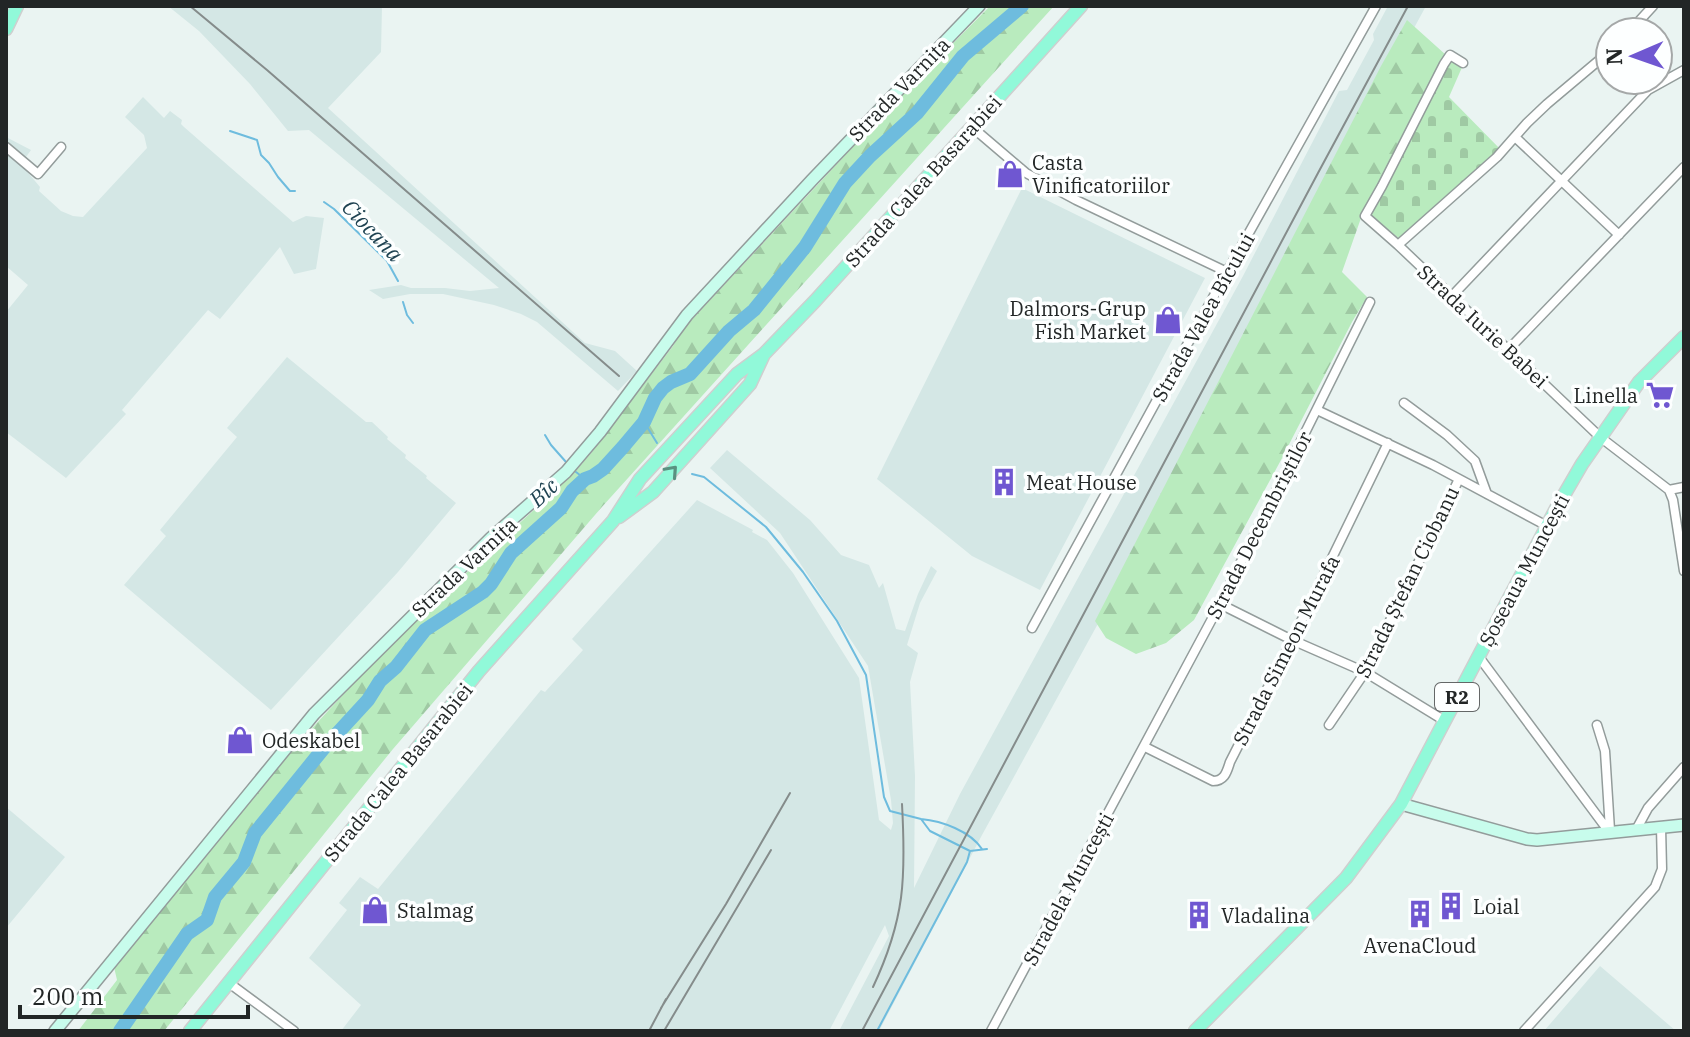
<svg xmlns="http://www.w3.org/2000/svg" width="1690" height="1037" font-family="'IBM Plex Serif',serif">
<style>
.built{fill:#d4e7e5}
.forest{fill:url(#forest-firs)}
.cemetery{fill:url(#cemetery-stones)}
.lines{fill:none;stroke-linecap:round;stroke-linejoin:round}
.stream{stroke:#6ebcde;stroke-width:2}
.river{stroke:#6ebcde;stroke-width:14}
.street-casing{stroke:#939c9b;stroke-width:11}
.secondary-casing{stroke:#939c9b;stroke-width:14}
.primary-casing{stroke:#cecfcf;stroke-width:15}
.street{stroke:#fff;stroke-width:8}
.secondary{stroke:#c8fcec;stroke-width:11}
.primary{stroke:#91f9d9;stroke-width:12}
.rail{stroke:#858c8b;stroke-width:2}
.oneway{stroke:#5a9080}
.labels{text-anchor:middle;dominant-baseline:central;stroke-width:7;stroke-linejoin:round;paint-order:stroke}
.shield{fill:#fdffff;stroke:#646767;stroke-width:2}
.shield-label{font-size:18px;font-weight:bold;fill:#222626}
.street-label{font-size:20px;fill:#222626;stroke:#fdffff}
.poi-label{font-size:20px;fill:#222626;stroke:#fdffff;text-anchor:start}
.water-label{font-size:22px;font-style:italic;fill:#1f4352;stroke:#fdffff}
</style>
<defs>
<pattern id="forest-firs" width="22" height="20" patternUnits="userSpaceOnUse" patternTransform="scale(2)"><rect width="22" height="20" fill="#b9ebbe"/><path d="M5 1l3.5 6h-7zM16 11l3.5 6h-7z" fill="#9fc9a3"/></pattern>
<pattern id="cemetery-stones" width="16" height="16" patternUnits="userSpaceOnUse" patternTransform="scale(2)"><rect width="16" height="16" fill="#b9ebbe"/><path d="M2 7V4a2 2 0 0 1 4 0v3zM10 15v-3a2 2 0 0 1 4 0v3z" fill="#9fc9a3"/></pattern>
</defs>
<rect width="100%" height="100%" fill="#eaf4f2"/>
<path class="built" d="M168,6H382L381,52L328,108L585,343L615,351L637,371L618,391L537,322L521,314L494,305L443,294H410L383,299L369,290L401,285L411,288H445L470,291L499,288L309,130L288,131L250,84L199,31Z
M1388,6H1426L1324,193L1196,445L982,835L879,1031H839L889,936L885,925L829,1031H341L361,1005L309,958L347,910L339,903L360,877L378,889L541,690L545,692L583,650L572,639L697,500L753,530L752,532L767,540L793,573L859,678L879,820L891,830L893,823L891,800L868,666L780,533L710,468L727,450L810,520L841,555L869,565L879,588L883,583L896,629L905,631L918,594L931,566L937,571L920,603L907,645L918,653L910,682L915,776L914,888L960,794L1243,276L1339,91L1347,90L1374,40L1373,34Z
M143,97L164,118L170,111L182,120L181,124L184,127L293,222L306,216L324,218L316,269L294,274L280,247L220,319L208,310L122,410L126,414L66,478L6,432V312L28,285L6,266V137L31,150L26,157L31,161L25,169L40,187L39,191L61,211L73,216L83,217L147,148L144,135L125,117Z
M1022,188L1205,278L1040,590L972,556L877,479Z
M287,357L366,422H372L388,437L387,439L406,455L405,458L427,476L426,478L456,503L398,572L271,710L124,585L166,536L160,530L237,437L227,428Z
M6,807L65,857L6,928Z
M1600,966L1676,1031H1544Z"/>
<path class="forest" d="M990,6H1054L601,508L393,749L164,1031H78L117,980L114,967L302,739L378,657L487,553L573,474L592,452L673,346L683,329L893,104Z
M1407,20L1446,55L1361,218L1342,272L1367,297L1352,322L1281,460L1194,620L1166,643L1136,654L1106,638L1095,621L1381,66Z"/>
<path class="cemetery" d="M1450,59L1463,65L1449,97L1502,151L1400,239L1368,214Z"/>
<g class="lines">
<path class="stream" d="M230,131L257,140L261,155L269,163L278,177L290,191H295
M324,202L334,209L387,261L398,281
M403,302L407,315L413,323
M644,422L657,443
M545,435L551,445L566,462
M576,472L585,479
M692,474L704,477L766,527L803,572L837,621L866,675L884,797L890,811L921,819L930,831L970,851L967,862L877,1031
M921,819C942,821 970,831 982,849
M970,851L987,849"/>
<path class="river" d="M120,1031L187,934L207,920L215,897L244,862L255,833L323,749L368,700L380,681L396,667L425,630L483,592L491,584L511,553L561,508L572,491L585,479L593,476L603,469L623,447L644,422L655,398L663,388L671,382L690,374L729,331L754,310L805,247L845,183L870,156L917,113L963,56L1022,6"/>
<defs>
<path id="street" d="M1629,32L1653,6
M1463,63L1450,55L1444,64L1382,186L1365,216L1398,245L1600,437L1669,490L1673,500L1684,571
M972,127L1026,173L1076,200L1227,272
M1515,137L1619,235
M6,147L38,174L61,147
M1398,245L1497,157L1527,123L1547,104L1610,51
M1452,296L1648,90L1684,70
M1508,350L1684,167
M1404,403L1447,435L1475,461L1487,494
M1317,410L1433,465L1547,526
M1669,490L1684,487
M1220,604L1292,640L1365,672L1445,721
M1032,628L1227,272L1376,6
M1479,657L1610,833
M1329,725L1365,672L1459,479
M1597,725L1605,751L1610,830
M1145,747L1213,781C1225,781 1227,771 1230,762L1292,640L1388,443
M1636,830L1648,808L1684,767
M229,983L294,1031
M991,1031L1220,604L1370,302
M1524,1031L1655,887L1662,869L1661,827"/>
<path id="secondary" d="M1401,804L1527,839L1537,840L1684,825
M55,1031L314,714L491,538L566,472L600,432L687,315L812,180L979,6"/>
<path id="primary" d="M6,29L17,6
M619,517L653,492L750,384L763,356
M190,1031L479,671L613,521L640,479L737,374L764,354L815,301L1081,6
M1195,1031L1346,878L1401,804L1557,507L1582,464L1639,382L1684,337"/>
</defs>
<use href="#street" class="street-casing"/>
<use href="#secondary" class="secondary-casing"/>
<use href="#primary" class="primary-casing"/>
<use href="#street" class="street"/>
<use href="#secondary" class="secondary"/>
<use href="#primary" class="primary"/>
<path class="rail" d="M190,6L267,70L619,376
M873,987C905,919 906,878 902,804
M661,1008L726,904L790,793
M649,1031L666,999
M664,1031L771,850
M862,1031L1318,173L1408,6"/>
</g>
<defs><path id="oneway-chevron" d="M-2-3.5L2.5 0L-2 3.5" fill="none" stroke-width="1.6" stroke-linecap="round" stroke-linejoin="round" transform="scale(2)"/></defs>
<use class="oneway" href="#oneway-chevron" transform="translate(672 471) rotate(-48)"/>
<defs>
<symbol id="shop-bare" viewBox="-9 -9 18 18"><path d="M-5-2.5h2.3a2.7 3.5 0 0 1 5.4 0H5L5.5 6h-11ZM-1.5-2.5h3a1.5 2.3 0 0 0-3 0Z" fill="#6f57d1" stroke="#fdffff" stroke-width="2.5" paint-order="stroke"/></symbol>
<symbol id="supermarket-bare" viewBox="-9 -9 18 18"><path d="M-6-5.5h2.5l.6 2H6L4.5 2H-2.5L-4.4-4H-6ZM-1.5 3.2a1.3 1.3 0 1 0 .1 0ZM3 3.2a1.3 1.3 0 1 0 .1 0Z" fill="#6f57d1" stroke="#fdffff" stroke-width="2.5" paint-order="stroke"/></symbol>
<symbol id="building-bare" viewBox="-9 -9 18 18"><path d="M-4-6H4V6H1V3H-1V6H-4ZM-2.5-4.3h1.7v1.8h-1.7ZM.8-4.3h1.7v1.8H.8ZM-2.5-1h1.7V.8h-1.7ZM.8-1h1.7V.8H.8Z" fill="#6f57d1" stroke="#fdffff" stroke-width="2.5" paint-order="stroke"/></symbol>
</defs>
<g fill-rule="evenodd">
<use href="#shop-bare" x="990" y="154" width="40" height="40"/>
<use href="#shop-bare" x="1148" y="300" width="40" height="40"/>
<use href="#supermarket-bare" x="1640" y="375" width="40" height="40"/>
<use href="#building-bare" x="984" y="462" width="40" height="40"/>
<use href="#shop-bare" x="220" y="720" width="40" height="40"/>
<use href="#building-bare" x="1431" y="886" width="40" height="40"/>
<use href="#shop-bare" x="355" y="890" width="40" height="40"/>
<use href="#building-bare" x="1400" y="894" width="40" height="40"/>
<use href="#building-bare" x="1179" y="895" width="40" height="40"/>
</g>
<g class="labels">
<rect class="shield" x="1435" y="683" width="44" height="28" rx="6"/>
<g class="shield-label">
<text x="1457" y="697">R2</text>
</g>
<g class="street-label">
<text transform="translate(899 89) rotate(-46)">Strada Varnița</text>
<text transform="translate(923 181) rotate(-48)">Strada Calea Basarabiei</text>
<text transform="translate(1203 317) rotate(-61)">Strada Valea Bîcului</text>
<text transform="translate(1483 326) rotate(43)">Strada Iurie Babei</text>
<text transform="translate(1259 525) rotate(-63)">Strada Decembriștilor</text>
<text transform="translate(464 567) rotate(-43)">Strada Varnița</text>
<text transform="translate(1524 570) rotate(-62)">Șoseaua Muncești</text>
<text transform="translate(1407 582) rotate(-64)">Strada Ștefan Ciobanu</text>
<text transform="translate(1286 650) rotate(-63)">Strada Simeon Murafa</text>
<text transform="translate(398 772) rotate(-51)">Strada Calea Basarabiei</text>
<text transform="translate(1068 889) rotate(-62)">Stradela Muncești</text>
</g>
<g class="poi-label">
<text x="1032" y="162">Casta<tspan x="1032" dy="23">Vinificatoriilor</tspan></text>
<text x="1146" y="308" text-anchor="end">Dalmors-Grup<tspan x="1146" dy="23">Fish Market</tspan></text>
<text x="1638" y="395" text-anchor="end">Linella</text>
<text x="1026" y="482">Meat House</text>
<text x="262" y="740">Odeskabel</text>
<text x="1473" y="906">Loial</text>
<text x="397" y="910">Stalmag</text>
<text x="1221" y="915">Vladalina</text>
<text x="1420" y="945" text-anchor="middle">AvenaCloud</text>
</g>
<g class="water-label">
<text transform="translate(373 230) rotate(46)">Ciocana</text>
<text transform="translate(543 492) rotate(-43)">Bîc</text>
</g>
</g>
<rect width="1690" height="1037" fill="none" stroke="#222626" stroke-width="16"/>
<g transform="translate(1634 56) rotate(268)"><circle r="38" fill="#fdffff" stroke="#a5a8a8" stroke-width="2"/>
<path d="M0-6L14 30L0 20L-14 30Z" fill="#6f57d1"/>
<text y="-12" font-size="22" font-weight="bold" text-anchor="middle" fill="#222626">N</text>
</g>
<path d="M20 1005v12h228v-12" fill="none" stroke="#222626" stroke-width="4"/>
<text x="32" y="1005" font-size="24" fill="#222626" stroke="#fdffff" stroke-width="6" paint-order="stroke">200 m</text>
</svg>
